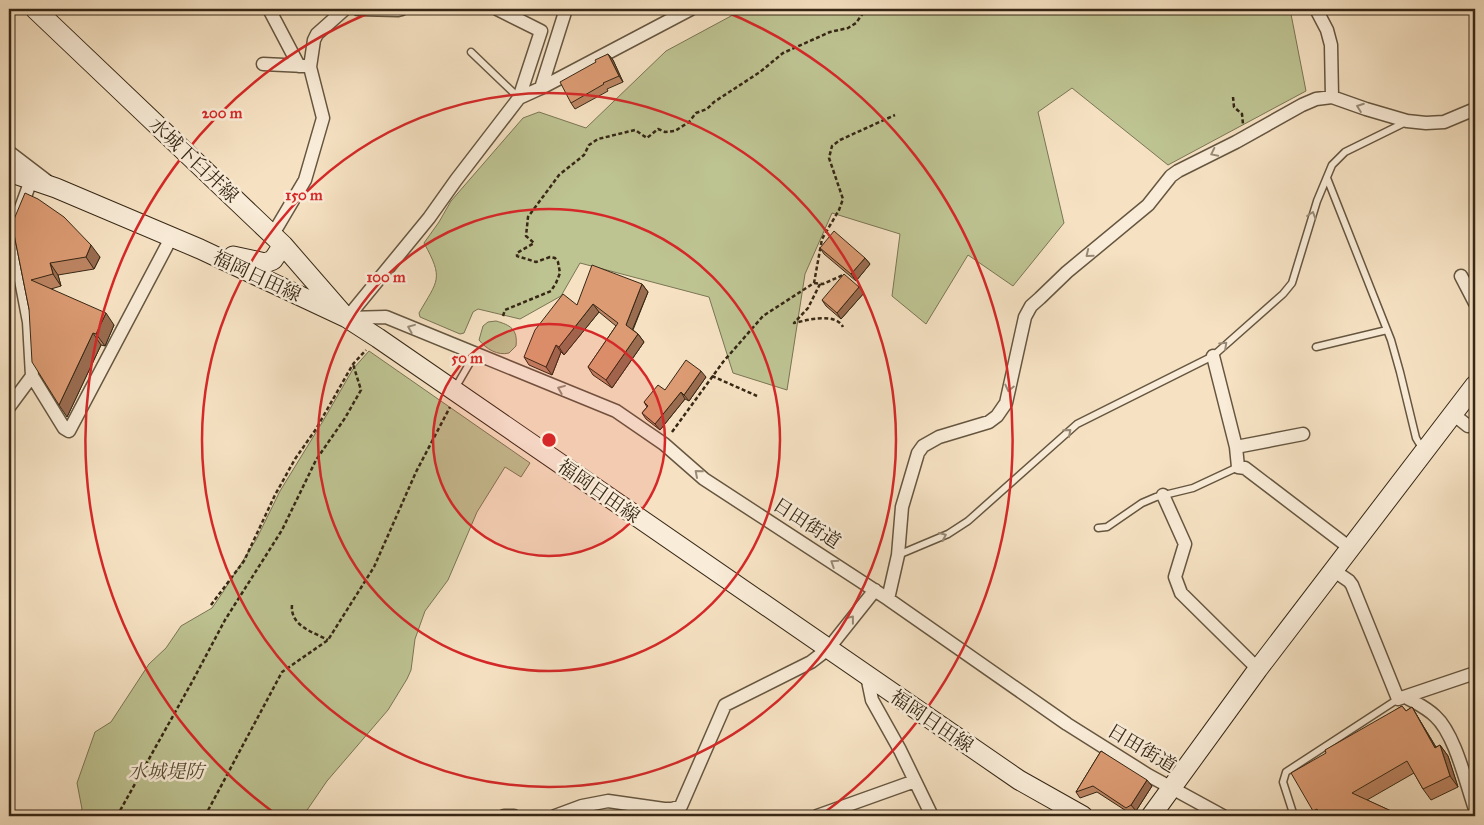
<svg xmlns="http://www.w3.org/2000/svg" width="1484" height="825" font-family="'IM FELL Great Primer','Noto Serif JP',serif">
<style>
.green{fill:#bec392;stroke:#7a7554}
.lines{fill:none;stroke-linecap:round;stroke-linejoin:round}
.lane-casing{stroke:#665640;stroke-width:9}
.street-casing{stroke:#665640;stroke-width:15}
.secondary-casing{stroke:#362715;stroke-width:21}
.path{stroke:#362715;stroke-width:2.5;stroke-dasharray:4 2.5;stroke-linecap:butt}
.lane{stroke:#f9ecd8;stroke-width:6}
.street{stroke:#f9ecd8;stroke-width:12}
.secondary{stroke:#f9ecd8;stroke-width:19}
.wall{fill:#bd8563;stroke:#362715}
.shaded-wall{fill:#9a6c50;stroke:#362715}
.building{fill:#dc9b73;stroke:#362715}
.oneway{stroke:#988a76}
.ring{fill:none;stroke:#d62828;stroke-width:2.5}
.labels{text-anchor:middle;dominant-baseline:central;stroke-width:5;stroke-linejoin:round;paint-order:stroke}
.street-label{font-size:19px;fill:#362715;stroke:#f9ecd8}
.park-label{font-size:19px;font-style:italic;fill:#584e34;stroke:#f9ecd8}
.centre{fill:#d62828;stroke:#f9ecd8;stroke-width:2.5}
.ring-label{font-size:15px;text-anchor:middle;font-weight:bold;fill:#d62828;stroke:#f9ecd8;stroke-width:5;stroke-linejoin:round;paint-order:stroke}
</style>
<rect width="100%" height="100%" fill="#f6e2c3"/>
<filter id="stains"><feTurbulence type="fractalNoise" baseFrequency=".004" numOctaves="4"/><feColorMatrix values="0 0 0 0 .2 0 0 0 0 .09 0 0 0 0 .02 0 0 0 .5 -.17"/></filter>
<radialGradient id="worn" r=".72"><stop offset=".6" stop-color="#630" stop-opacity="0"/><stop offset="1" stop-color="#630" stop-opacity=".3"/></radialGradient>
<path class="green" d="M744,9H1290L1306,91L1168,165L1072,88L1038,112L1064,223L1013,286L968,255L926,324L892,296L900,234L832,213L805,274L787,390L733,373L709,297L580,263L561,296L520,319L478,309L473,312L464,333L460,334L420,317L419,313C438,280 444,279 424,243L439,222L451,201L523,118L539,112L586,128L666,51Z
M496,321C510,325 518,329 516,346L509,353C498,356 486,349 479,340L483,326L488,322Z
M369,351L530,463L521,477L505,467L477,512L448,580L425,611L415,639L411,670L407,679L388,710L327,781L303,816H79L82,809L77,783L95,732L111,722L149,664L166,648L181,626L212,608L223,592L256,540L280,491L323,421L353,369Z"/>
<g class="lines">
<defs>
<path id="lane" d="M471,52L519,98
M1327,178L1391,340L1400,372L1416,438L1419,443L1425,447
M1316,347L1387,330
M454,390L475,354
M1098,528L1107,527L1142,503L1156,497L1193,488L1238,467
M898,555L948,534L968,521L1077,424L1213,356L1283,294L1292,283L1317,201L1332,165L1345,152L1406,122
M1294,816L1283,782L1286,772L1398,699"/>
<path id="street" d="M269,9L299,66
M358,9L398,10L402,9
M497,9L541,31L519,98
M1316,9L1327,30L1331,45L1332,97
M263,64L305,66
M541,88L566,9
M9,152L47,181
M273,234L305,180L323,118L310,67L314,40L317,34L345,9
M1461,276L1475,303
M347,318L386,317L616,411L664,444L704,479L888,599L1067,724L1148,775L1223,816
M347,318L429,218L456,180L519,98L541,88L691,9
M1213,356L1236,447L1238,467L1245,468L1350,548
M32,376L64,428L69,431L171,238
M9,407L32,376L29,322L12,233L31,180
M1453,414L1468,426L1475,425
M1236,447L1303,434
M1163,495L1185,544L1175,577L1181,593L1258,669
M1333,570L1349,581L1352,585L1398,699L1475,673
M888,599L898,555L902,507L918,453L923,446L939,437L989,422L997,416L1006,403L1025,317L1031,306L1040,298L1067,272L1148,205L1171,176L1178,171L1236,142L1302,105L1316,99L1332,97L1366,109L1407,121L1426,123L1444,122L1475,109
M867,676L872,700L900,750L932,816
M1406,697C1416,703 1427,708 1435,716C1455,734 1466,783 1475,809
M504,816H514
M555,816L582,806L608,801L664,809H672L681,806L725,705L811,662L828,649L875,590
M817,816L915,781"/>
<path id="secondary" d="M35,9L283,245L343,314
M9,172L56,188L200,249L347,318L378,338L1019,780L1083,816
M233,256L265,263L273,260L283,245
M1151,816L1258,669L1475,385"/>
</defs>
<use href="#lane" class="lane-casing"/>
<use href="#street" class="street-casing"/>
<use href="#secondary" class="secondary-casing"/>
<path class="path" d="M1233,97L1234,107L1242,114L1243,124
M814,283L823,284L843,275
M820,284L808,308L794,323C808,320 835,312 843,327
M503,316L505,310L551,291L556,283L560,273L558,262L555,258L550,257L536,262L517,256V253L534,243L526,236L528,217L559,175L584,155L589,145L598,139L635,130L647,138L658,129L665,132L675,131L689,122L696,113L707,109L714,102L760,72L783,53L830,32L848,28L856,23L866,9
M712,376L757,396
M672,432L723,362L763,316L814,283L822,239L839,210L843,199L829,158L832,146L840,140L895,115
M211,605L244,561L275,495L295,459L316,429L353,364L366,350
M292,605C290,626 313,632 328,640
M117,816L192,682L225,620L282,530L316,460L345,418L361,390L353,364
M205,816L282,672L328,640L374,567L416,472L450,407"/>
<use href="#lane" class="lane"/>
<use href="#street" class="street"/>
<use href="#secondary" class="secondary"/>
</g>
<path class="wall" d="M608,54L613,60L623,82L607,89L608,91L575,109L571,103L596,62Z
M12,224L100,257L94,269L58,275L61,286L51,289L114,325L105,346L101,345L67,417L29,309Z
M820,248L865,258L870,264L856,281L824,254Z
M642,284L648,292L633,330L638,334L644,342L612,388L593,375L588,367L616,326L599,312L564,355L561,352L552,375L529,365L524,357L577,305Z
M864,293L841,319L826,306L822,300Z
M706,377L689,401L685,399L660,430L646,419L642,413L647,407L644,402L665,390Z
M1402,706L1406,711L1412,707L1419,719L1436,747L1440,745L1448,756L1458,787L1431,800L1423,789L1414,773L1367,800L1402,816H1317L1313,811L1326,753Z
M1101,751L1152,786L1136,811L1131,814L1097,792L1080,798L1076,792Z"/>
<path class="shaded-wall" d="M608,54L613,60L623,82L619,76Z
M91,245L100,257L94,269L86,257Z
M865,258L870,264L856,281L851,274Z
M50,263L58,275L61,286L53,274Z
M642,284L648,292L631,333L626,325Z
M859,287L864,293L841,319L837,313Z
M593,304L599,312L564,355L559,347Z
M106,313L114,325L105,346L96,334Z
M93,333L101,345L67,417L59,405Z
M638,334L644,342L612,388L606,380Z
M556,345L561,352L552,375L546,367Z
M701,371L706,377L689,401L684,395Z
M681,392L685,399L660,430L655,424Z
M1412,707L1419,719L1443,759L1435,748Z
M1440,745L1448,756L1458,787L1450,776Z
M1147,780L1152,786L1136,811L1131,805Z"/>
<path class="building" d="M608,54L619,76L603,83L604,84L571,103L560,82L596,62L595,60Z
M25,193L38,199L64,217L91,245L86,257L50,263L53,274L31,280L106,313L96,334L93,333L59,405L32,362L29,309L12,224Z
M834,231L865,258L851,274L820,248Z
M592,265L642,284L626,325L638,334L606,380L588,367L618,323L593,304L559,347L556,345L546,367L524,357L535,330L563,294L577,305Z
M844,274L859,287L837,313L822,300Z
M686,360L701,371L684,395L681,392L655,424L642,413L648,406L644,402L658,385L665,390Z
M1402,706L1406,711L1412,707L1435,748L1440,745L1450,776L1423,789L1407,761L1352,793L1402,816H1321L1317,809L1313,811L1291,773L1326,753L1325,750Z
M1101,751L1147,780L1131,805L1126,808L1093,786L1076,792Z"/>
<defs><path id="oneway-chevron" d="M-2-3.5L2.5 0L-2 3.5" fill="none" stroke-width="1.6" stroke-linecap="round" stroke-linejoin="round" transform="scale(1.25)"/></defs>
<g class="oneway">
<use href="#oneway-chevron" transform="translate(1360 107) rotate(-160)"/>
<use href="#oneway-chevron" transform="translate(1214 153) rotate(154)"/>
<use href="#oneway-chevron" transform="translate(1312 215) rotate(-72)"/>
<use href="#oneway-chevron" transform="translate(1089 254) rotate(141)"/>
<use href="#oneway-chevron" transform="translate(411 328) rotate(-158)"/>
<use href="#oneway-chevron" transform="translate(1224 345) rotate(-43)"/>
<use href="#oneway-chevron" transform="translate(1009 388) rotate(103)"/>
<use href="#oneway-chevron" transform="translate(561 389) rotate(-158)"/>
<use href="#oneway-chevron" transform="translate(1068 432) rotate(-41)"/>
<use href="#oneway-chevron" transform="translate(698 473) rotate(-139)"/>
<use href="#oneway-chevron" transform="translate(943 536) rotate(-25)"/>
<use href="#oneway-chevron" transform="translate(834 563) rotate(-147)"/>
<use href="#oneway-chevron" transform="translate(851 619) rotate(-52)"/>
</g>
<circle cx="549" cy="440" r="116" fill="#d62828" fill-opacity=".12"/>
<g class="ring">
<circle cx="549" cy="440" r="116"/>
<circle cx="549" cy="440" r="231"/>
<circle cx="549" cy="440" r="347"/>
<path d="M277 815A463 463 0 0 1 379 9M719 9A463 463 0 0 1 821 815"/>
</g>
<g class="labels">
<g class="street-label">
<text transform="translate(194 160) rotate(43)">水城下臼井線</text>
<text transform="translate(257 276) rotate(25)">福岡日田線</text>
<text transform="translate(599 491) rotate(35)">福岡日田線</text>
<text transform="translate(807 523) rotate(33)">日田街道</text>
<text transform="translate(932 721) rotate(34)">福岡日田線</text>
<text transform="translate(1142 748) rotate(31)">日田街道</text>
</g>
<g class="park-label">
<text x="166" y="771">水城堤防</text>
</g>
</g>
<circle cx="549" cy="440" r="8" class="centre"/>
<g class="ring-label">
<text x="222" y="118">200 m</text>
<text x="304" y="200">150 m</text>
<text x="386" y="282">100 m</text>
<text x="467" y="363">50 m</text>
</g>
<rect width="1484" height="825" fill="none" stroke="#f6e2c3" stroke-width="30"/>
<rect x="10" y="10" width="1464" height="805" fill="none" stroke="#362715" stroke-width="2.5"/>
<rect x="15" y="15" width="1454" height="795" fill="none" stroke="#362715"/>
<rect width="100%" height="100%" filter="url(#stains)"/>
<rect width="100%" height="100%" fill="url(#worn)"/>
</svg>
